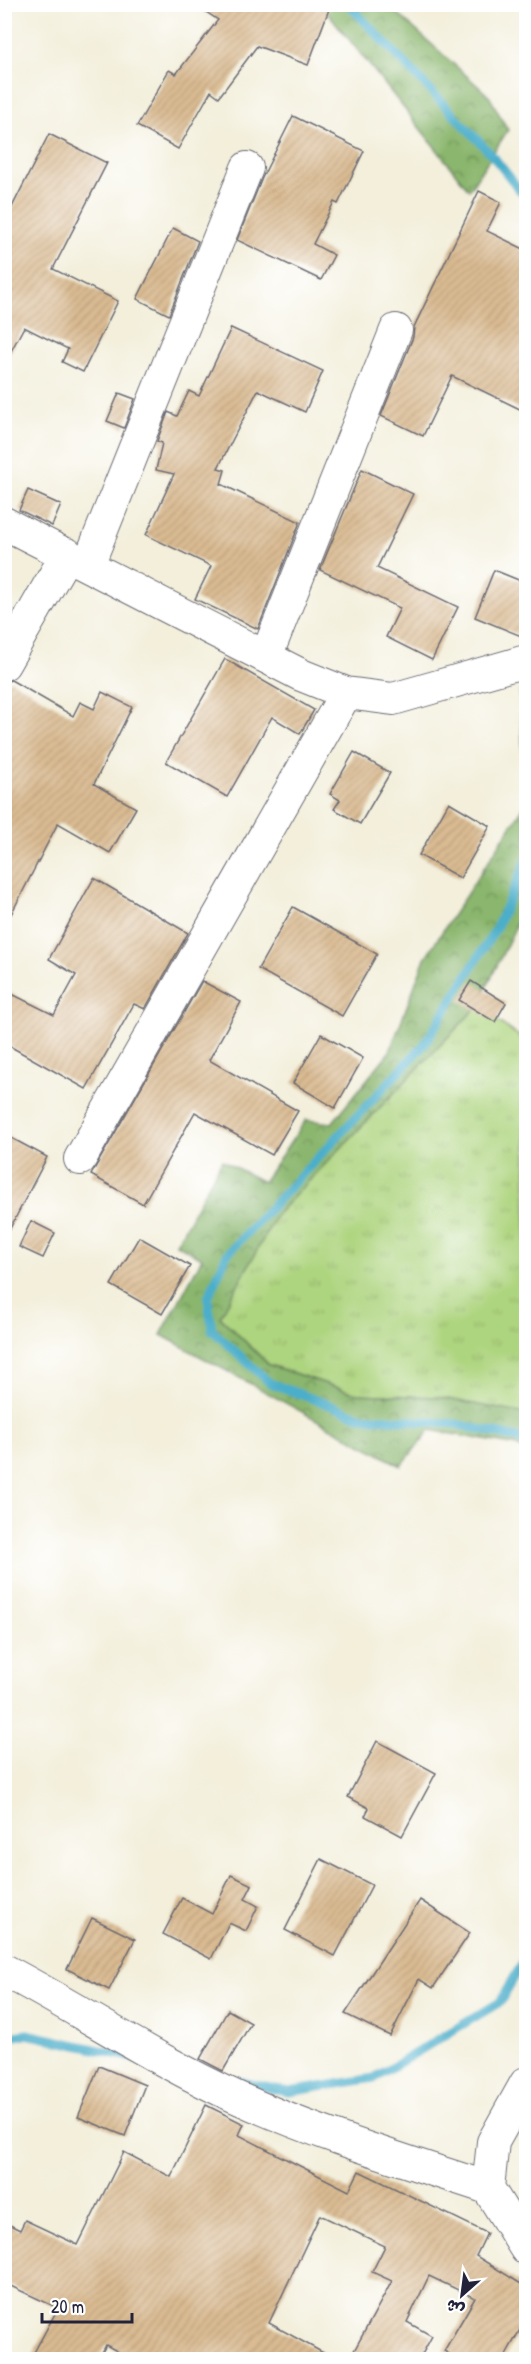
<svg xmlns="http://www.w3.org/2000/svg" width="531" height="2364" font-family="'Patrick Hand','Playpen Sans Arabic',sans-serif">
	<defs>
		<pattern id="grass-tufts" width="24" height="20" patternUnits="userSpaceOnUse" patternTransform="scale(1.5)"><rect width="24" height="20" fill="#add47e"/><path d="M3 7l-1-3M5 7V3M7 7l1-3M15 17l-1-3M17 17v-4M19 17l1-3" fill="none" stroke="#95b66e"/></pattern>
		<pattern id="forest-crowns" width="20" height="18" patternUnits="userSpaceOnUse" patternTransform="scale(1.5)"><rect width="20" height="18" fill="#8ab66d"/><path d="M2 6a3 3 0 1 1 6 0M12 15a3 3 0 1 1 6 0" fill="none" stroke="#70945b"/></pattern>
		<pattern id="building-hatch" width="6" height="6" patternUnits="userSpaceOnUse" patternTransform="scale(1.5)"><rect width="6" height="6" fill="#dabb92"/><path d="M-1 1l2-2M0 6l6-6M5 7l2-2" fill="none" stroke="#bba07f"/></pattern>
	</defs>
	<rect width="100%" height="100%" fill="#fff"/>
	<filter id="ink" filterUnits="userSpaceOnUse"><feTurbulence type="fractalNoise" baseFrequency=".0167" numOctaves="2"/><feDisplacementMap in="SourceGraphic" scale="12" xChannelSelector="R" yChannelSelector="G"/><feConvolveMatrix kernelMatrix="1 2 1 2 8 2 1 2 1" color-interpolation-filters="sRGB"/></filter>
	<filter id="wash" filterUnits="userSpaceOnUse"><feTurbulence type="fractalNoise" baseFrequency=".008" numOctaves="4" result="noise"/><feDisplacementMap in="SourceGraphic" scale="24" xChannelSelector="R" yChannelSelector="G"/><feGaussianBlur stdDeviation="1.35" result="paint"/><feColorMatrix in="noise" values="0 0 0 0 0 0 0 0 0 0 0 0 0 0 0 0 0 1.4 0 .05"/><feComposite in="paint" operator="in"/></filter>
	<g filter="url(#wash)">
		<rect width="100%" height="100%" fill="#f3efdb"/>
		<polygon fill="url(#grass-tufts)" stroke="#687b5c" stroke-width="1.5" points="477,1007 526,1041 526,1414 437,1397 357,1394 269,1365 220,1317 277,1214"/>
		<g fill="url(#forest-crowns)" stroke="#566c54" stroke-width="1.5">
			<polygon points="316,5 388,5 489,96 508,130 469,190 328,13"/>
			<polygon points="526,689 526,905 477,1007 277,1214 220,1317 269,1365 357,1394 437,1397 526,1414 526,1453 517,1446 430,1430 401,1466 161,1335 202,1258 176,1244 222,1160 263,1182 306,1120 332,1123 390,1051 425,958 525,805 520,691"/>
		</g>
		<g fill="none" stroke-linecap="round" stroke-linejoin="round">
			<g stroke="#4baeca" stroke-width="9">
				<polyline points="348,4 492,155 526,198"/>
				<polyline points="526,862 495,930 424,1045 227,1254 208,1298 212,1330 270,1383 362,1417 456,1424 526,1440"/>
				<polyline points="4,2038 27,2034 135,2058"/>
				<polyline points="228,2079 289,2092 374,2078 500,2002 526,1957"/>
			</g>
		</g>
		<g id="blocks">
			<g fill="url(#building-hatch)">
				<polygon points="194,4 331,4 308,65 257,46 219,97 211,91 178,149 137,126 169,70 176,74 218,20"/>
				<polygon points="293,116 364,151 338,204 334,202 313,244 334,255 321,280 237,240 262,178"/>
				<polygon points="49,134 107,163 53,269 118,301 83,372 62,362 68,349 24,327 4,364 4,223"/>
				<polygon points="479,191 501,202 487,231 526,250 526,412 452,376 423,436 381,416 413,337 414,327"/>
				<polygon points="173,228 198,241 169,315 137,299"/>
				<polygon points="231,328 323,371 305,412 258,390 218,468 225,470 221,484 300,522 258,629 195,599 211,566 146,535 174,474 156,470 162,443 157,441 168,412 177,416 189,391 199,396"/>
				<polygon points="119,393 135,399 124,428 107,421"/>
				<polygon points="362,469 413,494 377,568 458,607 432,660 386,637 400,608 320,570"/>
				<polygon points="28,490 61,505 52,526 19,510"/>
				<polygon points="494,570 526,583 526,638 475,617"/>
				<polygon points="225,659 314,710 300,734 272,717 227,797 166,762"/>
				<polygon points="11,680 73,716 80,702 94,709 102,692 132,707 94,784 136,808 110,853 58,823 4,928 4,682"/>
				<polygon points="354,752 390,773 360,824 334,809 340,800 330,794"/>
				<polygon points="449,802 490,826 460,878 419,855"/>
				<polygon points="94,878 188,933 145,1009 134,1004 86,1089 4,1043 4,990 54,1015 76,975 49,959"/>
				<polygon points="293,907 377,954 342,1016 258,969"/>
				<polygon points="202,981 241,1002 209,1060 298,1111 272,1155 195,1112 143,1204 91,1175"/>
				<polygon points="471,981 506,1003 495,1022 459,1000"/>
				<polygon points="321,1034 363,1058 335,1108 293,1083"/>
				<polygon points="4,1134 47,1157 4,1240"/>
				<polygon points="31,1221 55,1233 43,1258 19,1247"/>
				<polygon points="139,1237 190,1266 162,1314 111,1285"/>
				<polygon points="377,1741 436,1773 402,1836 365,1816 369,1808 348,1797"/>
				<polygon points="321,1859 372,1885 335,1956 285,1930"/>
				<polygon points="231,1875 252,1885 245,1899 258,1906 246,1931 229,1923 211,1959 163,1934 182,1898 212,1914"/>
				<polygon points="420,1900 470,1933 433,1988 419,1979 390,2036 345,2014"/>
				<polygon points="92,1918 135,1939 109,1990 67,1969"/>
				<polygon points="228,2010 251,2023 223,2071 200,2059"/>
				<polygon points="99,2066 145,2085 125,2136 78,2117"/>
				<polygon points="206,2105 244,2124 239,2135 349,2191 359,2171 487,2233 476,2256 526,2287 526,2319 503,2360 459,2360 444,2351 475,2298 429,2276 407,2322 432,2336 419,2360 349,2360 392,2281 372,2272 385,2246 320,2215 269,2323 336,2360 133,2360 106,2345 98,2360 30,2360 58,2308 4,2283 4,2222 20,2230 25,2220 78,2245 124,2152 171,2177"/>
			</g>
		</g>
	</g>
	<g filter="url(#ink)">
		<use href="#blocks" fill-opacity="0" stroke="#6b6a73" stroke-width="1.5"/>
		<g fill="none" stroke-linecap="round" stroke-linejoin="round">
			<g stroke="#6b6a73" stroke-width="34">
				<g id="minor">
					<polyline points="4,523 301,675 346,693 393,699 526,661"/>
					<polyline points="88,565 247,168"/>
					<polyline points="266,657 396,330"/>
					<polyline points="4,664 67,554"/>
					<polyline points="80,1159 346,693"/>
					<path d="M4,1970c78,41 151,90 232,127 81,37 167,63 252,91"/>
					<polyline points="526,2083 493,2142 488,2188 526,2249"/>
				</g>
			</g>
			<use href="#minor" stroke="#fff" stroke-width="32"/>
		</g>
	</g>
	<rect width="531" height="2364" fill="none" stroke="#fff" stroke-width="24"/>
	<g transform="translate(462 2295) rotate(208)" stroke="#ffffff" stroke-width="4.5" paint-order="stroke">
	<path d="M0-4.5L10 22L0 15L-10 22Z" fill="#22223b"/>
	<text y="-9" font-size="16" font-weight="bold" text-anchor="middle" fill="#22223b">ش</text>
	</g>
	<path d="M42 2313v9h90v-9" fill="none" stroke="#22223b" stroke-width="3"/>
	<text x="51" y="2313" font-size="18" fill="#22223b" stroke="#ffffff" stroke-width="4.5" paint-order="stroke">20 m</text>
</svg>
